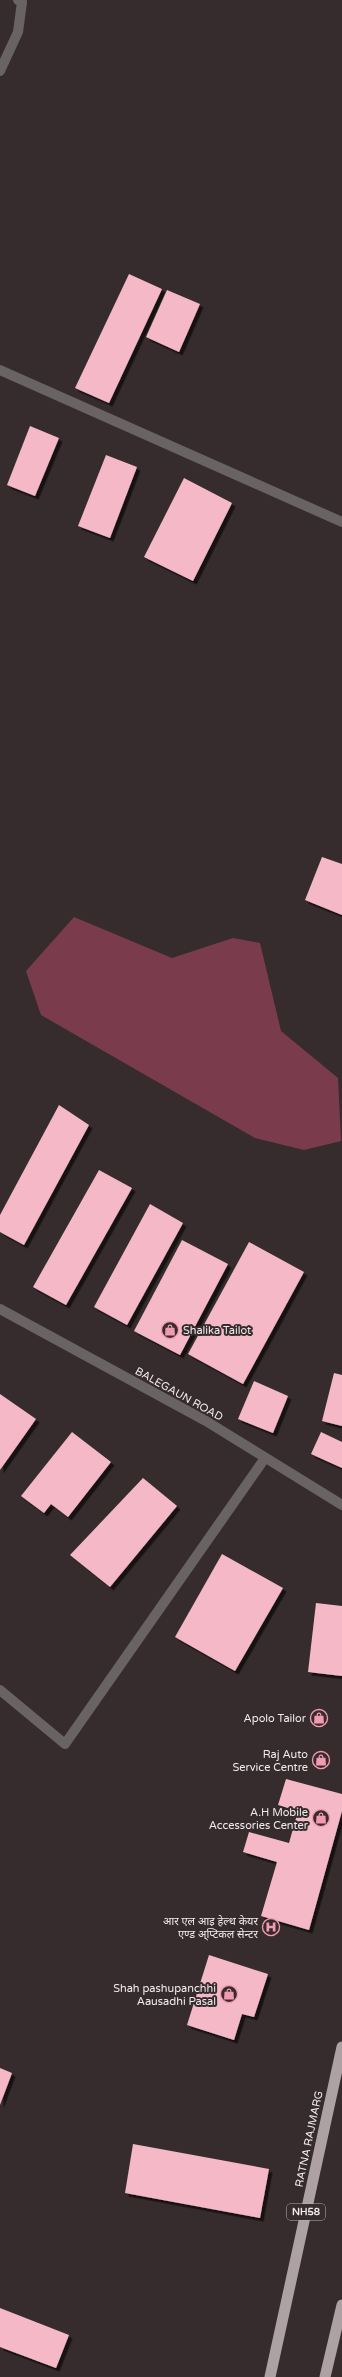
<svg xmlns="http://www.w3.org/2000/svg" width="342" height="2377" font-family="'Varela Round','Noto Sans Devanagari',sans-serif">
	<defs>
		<filter id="shadow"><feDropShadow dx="3.5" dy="3.5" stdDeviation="0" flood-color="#0009"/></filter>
	</defs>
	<rect width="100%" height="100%" fill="#362c2e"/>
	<polygon fill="#7a3c4d" points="74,917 172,958 233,938 260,943 281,1031 338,1078 341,1141 304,1150 255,1138 41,1015 26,971"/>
	<g fill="#f4b8c6" filter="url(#shadow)">
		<polygon points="129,274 162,289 109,403 75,388"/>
		<polygon points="167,290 200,304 179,352 146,337"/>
		<polygon points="30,426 59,438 35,496 7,485"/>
		<polygon points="106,455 137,467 110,538 78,526"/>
		<polygon points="184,478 232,503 193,581 144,557"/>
		<polygon points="322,857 342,864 342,915 305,900"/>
		<polygon points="59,1105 89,1125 24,1245 0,1232 0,1215"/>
		<polygon points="99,1170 132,1188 66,1305 33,1287"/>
		<polygon points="150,1204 183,1223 127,1325 94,1307"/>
		<polygon points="182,1240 228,1264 180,1355 134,1331"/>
		<polygon points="249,1242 304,1272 243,1384 188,1354"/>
		<polygon points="334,1373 342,1375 342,1426 322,1421"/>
		<polygon points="254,1381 288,1396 273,1433 238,1419"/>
		<polygon points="0,1394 36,1419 0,1470"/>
		<polygon points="72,1432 111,1462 68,1517 51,1504 44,1513 21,1496"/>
		<polygon points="321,1432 342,1442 342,1468 311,1454"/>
		<polygon points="143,1478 177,1506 110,1587 70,1555"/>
		<polygon points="222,1554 283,1588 235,1671 175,1637"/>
		<polygon points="316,1603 342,1606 342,1676 308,1672"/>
		<polygon points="286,1779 342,1794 342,1811 309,1930 261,1916 277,1862 243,1852 249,1832 289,1843 298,1811 278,1805"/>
		<polygon points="209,1955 268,1974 254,2017 242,2014 234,2040 187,2025"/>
		<polygon points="0,2068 12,2073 0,2105"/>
		<polygon points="133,2144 269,2169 260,2218 125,2193"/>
		<polygon points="0,2308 69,2335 56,2368 0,2347"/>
	</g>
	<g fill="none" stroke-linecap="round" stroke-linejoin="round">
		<g stroke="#696364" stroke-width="10">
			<polyline points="0,71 18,32 22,2 18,0"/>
			<polyline points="0,370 342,522"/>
			<polyline points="0,1690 65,1744 265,1458"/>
		</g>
		<polyline stroke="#696364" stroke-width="10" points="0,1309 206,1421 342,1505"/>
		<g stroke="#ada1a4" stroke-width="11">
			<polyline points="270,2377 342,2047"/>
			<polyline points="325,2377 342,2305"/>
		</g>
	</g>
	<defs>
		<g id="shop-ring" transform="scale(0.9)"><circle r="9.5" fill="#362c2e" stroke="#f29ab0" stroke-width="1.5"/><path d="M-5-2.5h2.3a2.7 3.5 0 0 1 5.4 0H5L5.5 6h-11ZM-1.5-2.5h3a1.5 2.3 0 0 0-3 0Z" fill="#f29ab0"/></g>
		<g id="hospital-ring" transform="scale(0.9)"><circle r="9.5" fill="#362c2e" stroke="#f29ab0" stroke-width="1.5"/><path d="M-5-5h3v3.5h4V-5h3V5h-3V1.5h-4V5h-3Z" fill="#f29ab0"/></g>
	</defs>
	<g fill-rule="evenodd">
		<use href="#shop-ring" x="170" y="1330"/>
		<use href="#shop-ring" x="319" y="1718"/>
		<use href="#shop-ring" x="321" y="1760"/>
		<use href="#shop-ring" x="321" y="1818"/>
		<use href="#hospital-ring" x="271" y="1927"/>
		<use href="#shop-ring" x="229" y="1994"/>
	</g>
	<g text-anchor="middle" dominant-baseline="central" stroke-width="4" stroke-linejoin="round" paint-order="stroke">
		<rect fill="#362c2e" stroke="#bab1b3" stroke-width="1" x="287" y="2204" width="38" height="16" rx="3"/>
		<g font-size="10" font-weight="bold" fill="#f2eaec">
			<text x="306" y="2212">NH58</text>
		</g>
		<g font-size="11" fill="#f2eaec" stroke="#362c2e" text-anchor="end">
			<text x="183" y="1330" text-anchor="start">Shalika Tailot</text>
			<text x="306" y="1718">Apolo Tailor</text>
			<text x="308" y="1754">Raj Auto<tspan x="308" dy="13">Service Centre</tspan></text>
			<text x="308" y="1812">A.H Mobile<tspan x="308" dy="13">Accessories Center</tspan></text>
			<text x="258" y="1921">आर एल आइ हेल्थ केयर<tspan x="258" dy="13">एण्ड अ्प्टिकल सेन्टर</tspan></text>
			<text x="216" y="1988">Shah pashupanchhi<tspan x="216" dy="13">Aausadhi Pasal</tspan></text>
		</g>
		<g font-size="11" fill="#f2eaec" stroke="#362c2e">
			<text transform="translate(179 1394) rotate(29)">BALEGAUN ROAD</text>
			<text transform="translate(309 2139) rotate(-78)">RATNA RAJMARG</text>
		</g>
	</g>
</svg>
